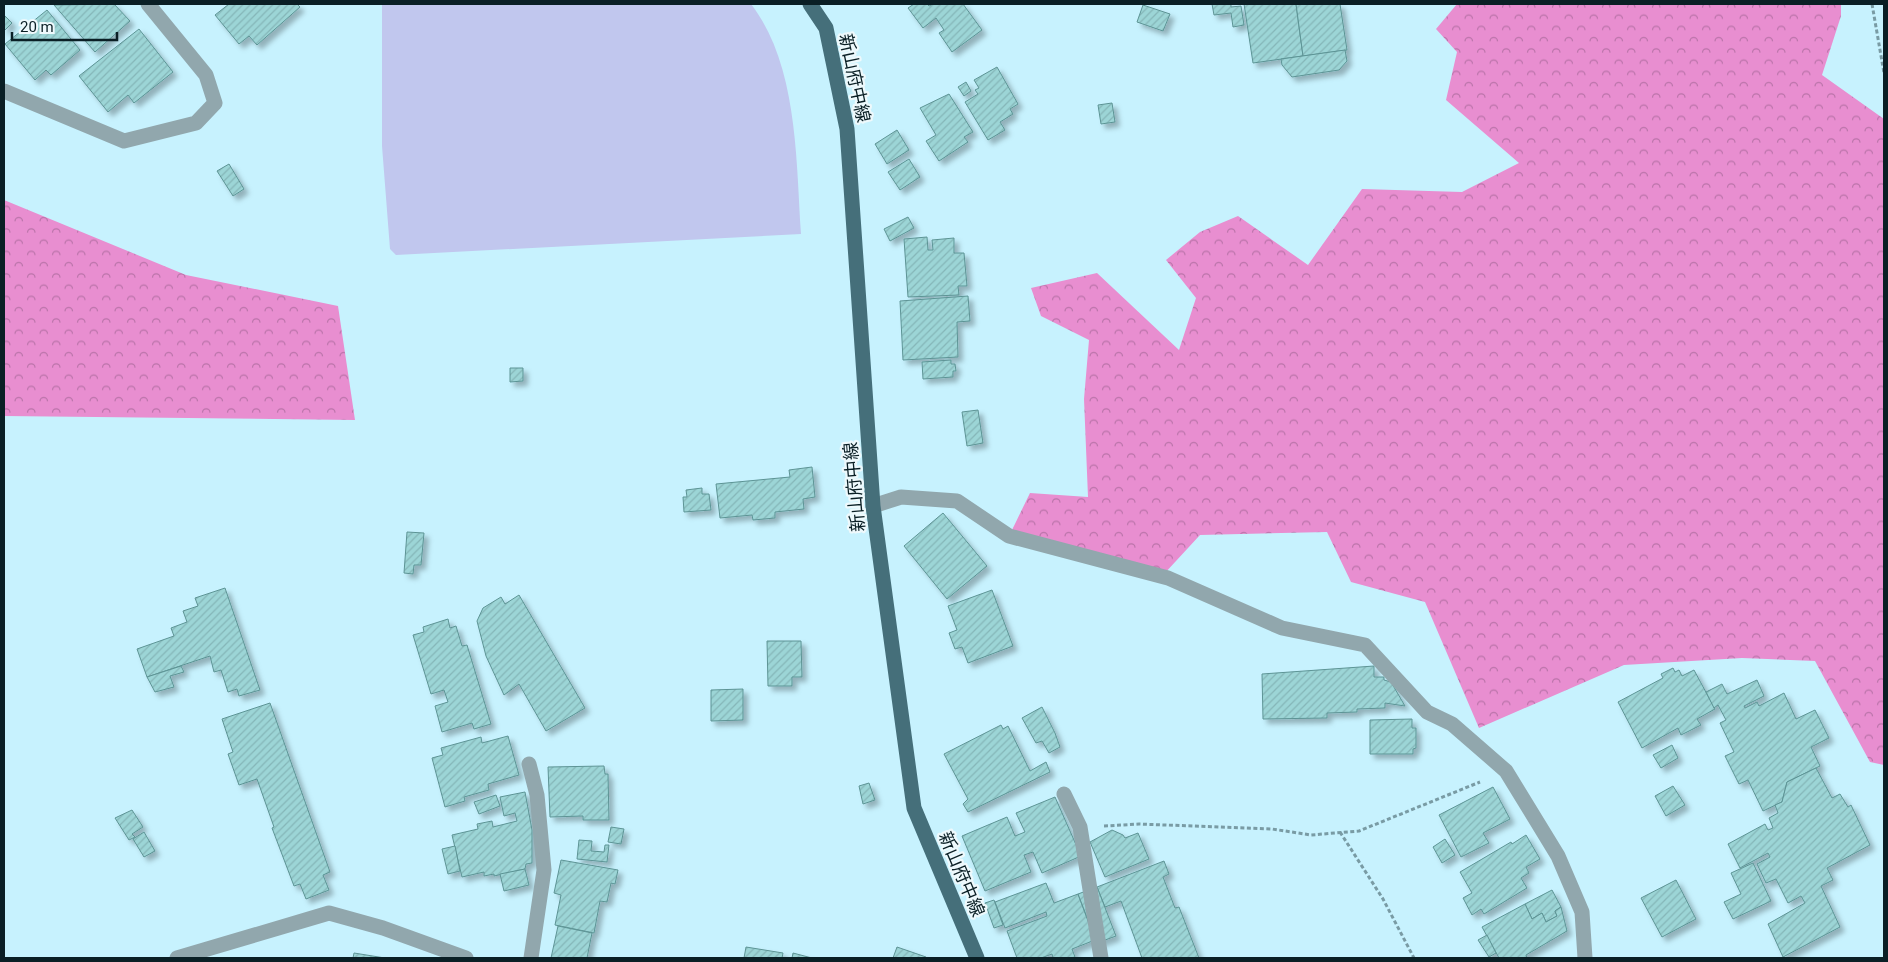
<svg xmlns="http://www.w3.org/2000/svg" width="1888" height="962" font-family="Roboto,'Noto Sans JP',sans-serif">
	<defs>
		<pattern id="forest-crowns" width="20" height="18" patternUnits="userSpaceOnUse" patternTransform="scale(1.25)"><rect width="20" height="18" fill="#e88ed0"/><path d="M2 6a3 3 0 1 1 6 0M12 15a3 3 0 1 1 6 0" fill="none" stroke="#ba73a9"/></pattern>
		<pattern id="building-hatch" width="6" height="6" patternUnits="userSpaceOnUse" patternTransform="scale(1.25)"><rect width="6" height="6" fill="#9cd5d6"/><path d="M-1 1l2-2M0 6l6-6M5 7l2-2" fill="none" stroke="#85b6b8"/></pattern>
		<filter id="shadow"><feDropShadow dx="4.5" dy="4.5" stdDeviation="2.5" flood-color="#0004"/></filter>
	</defs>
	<rect width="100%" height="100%" fill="#c7f2fe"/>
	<g fill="url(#forest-crowns)">
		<polygon points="1457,4 1841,4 1841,16 1822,75 1884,119 1884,765 1870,762 1815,661 1742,658 1624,665 1479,728 1425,602 1351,582 1327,532 1200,535 1164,574 1011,532 1030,493 1088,497 1084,399 1089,340 1041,316 1031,288 1097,273 1179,350 1196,298 1166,260 1200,232 1238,216 1308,265 1362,189 1462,192 1519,163 1446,100 1457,52 1436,29"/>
		<polygon points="4,200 186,275 338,306 355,420 4,416"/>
	</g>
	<path fill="#c1c7ee" d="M382,4h369c47,61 45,156 50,230l-405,21 -6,-6 -8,-103z"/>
	<g fill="url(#building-hatch)" stroke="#5d9495" filter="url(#shadow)">
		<polygon points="114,4 130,21 95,52 54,5"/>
		<polygon points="229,4 297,4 300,7 257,45 249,36 239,44 215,15"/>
		<polygon points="914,4 927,4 929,6 933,4 963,4 982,30 952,52 939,33 944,30 936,18 923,28 908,8"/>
		<polygon points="1212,4 1231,4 1231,7 1241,6 1244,25 1233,27 1231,13 1214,15"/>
		<polygon points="1244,4 1296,4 1303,56 1253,63"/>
		<polygon points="1296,4 1340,4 1347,50 1303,56"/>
		<polygon points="1143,5 1170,14 1163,31 1137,22"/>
		<polygon points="47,10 80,50 51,75 46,70 35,80 5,44"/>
		<polygon points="4,15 12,23 4,31"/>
		<polygon points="139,29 173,72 134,103 128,95 108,112 79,76"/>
		<polygon points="1345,50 1347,61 1339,70 1292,77 1282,65 1281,59"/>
		<polygon points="997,67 1018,104 1010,109 1013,114 1000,122 1005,130 988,140 965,102 978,94 975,90 979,88 974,80"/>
		<polygon points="966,82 971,91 964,96 958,87"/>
		<polygon points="949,94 973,132 964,137 968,142 939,161 926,141 936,135 920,108"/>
		<polygon points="1112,103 1115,122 1101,124 1098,105"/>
		<polygon points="897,130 909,150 887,164 875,144"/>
		<polygon points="909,159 920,177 900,190 888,172"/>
		<polygon points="229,164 244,189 233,196 217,171"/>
		<polygon points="908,217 914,228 890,241 884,229"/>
		<polygon points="927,237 928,250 933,250 932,240 954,238 954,253 964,253 967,286 958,286 959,295 908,297 904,239"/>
		<polygon points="968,296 970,321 957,322 958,357 903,360 900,301"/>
		<polygon points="951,360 951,364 955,364 956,371 953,371 953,377 923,379 922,362"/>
		<polygon points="510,368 523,368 523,381 510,382"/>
		<polygon points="978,410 983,443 967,446 962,412"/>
		<polygon points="812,467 815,497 803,499 804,509 775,512 775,518 753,520 752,515 720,518 716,484 790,477 789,470"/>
		<polygon points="702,488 702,494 709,494 711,510 684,512 683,497 687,497 686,490"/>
		<polygon points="943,513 987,566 947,599 904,546"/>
		<polygon points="407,532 424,533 421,565 414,565 413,574 404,573"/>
		<polygon points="225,588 260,690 239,696 237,689 228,692 221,670 214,672 210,656 147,677 137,649 174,636 171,628 187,622 183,611 198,606 195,598"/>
		<polygon points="992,590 1013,646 968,663 962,647 955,649 949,633 957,630 948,606"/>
		<polygon points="519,595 585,708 546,731 519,684 504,695 486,656 477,621 483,608 501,597 505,604"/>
		<polygon points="448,619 450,628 456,626 462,646 467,645 491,724 474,729 472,723 442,732 435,706 448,702 444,690 431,694 413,635 424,632 423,627"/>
		<polygon points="767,641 801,641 802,677 792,677 792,686 768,686"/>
		<polygon points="181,666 184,672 170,676 174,687 155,692 147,677"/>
		<polygon points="1374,666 1374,677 1384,677 1384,680 1391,682 1405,706 1385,703 1385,708 1357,709 1357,712 1327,713 1327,718 1263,719 1262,674"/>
		<polygon points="1673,668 1675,672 1679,670 1682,676 1694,670 1715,709 1697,719 1701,725 1681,735 1678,728 1642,748 1618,702 1663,678 1661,674"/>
		<polygon points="1757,680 1764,696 1744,706 1745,708 1757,702 1759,706 1784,693 1796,719 1815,710 1829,738 1811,747 1820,766 1787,782 1782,802 1763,811 1748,780 1739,784 1725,756 1734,752 1720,723 1726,720 1718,705 1714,708 1706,692 1722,684 1727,694"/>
		<polygon points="743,689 743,720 711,721 711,690"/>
		<polygon points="270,703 330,872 323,875 329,890 306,899 300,884 294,886 272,828 274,827 257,779 239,785 228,754 233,752 222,719"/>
		<polygon points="1042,707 1055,733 1060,747 1049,753 1042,741 1036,743 1022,718"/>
		<polygon points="1412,719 1412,728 1416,728 1416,748 1413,749 1413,754 1370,754 1370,720"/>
		<polygon points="1001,725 1003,729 1008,726 1030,771 1046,762 1050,772 968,812 963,804 968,799 944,754"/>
		<polygon points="508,736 519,775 488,784 489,790 464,797 465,801 445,807 432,758 443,755 441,748 481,737 482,743"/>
		<polygon points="1672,745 1678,758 1661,768 1653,755"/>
		<polygon points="604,766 605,774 608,774 609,820 583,820 583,816 550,817 548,767"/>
		<polygon points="1816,768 1832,798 1840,794 1848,807 1851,805 1870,845 1827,868 1833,880 1821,886 1840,927 1783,957 1768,924 1805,903 1801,896 1788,903 1776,879 1766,883 1757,864 1770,857 1768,853 1740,868 1728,844 1765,824 1768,830 1773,828 1769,818 1778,813 1775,805 1782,802 1787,782"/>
		<polygon points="869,783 875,800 863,804 859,786"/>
		<polygon points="1673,786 1685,805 1666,816 1655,796"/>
		<polygon points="1493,787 1510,819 1483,833 1489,843 1461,857 1439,815"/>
		<polygon points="525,792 532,830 532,863 526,864 525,869 494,876 494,874 484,876 484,872 462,877 452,835 478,829 477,824 492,821 493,827 517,821 515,813 504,816 500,797"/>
		<polygon points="496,795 500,806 479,814 474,802"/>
		<polygon points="1055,797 1081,856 1042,873 1033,852 1024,855 1031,872 985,891 962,836 1007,817 1015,836 1025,832 1016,813"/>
		<polygon points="132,810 143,827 132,834 135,837 129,840 115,818"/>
		<polygon points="611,827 624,829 621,844 608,842"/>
		<polygon points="1112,830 1123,835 1125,838 1138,833 1149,859 1105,877 1090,842"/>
		<polygon points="144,832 155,851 144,857 133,839"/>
		<polygon points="1526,835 1540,859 1526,867 1529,873 1521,878 1527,888 1484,914 1481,909 1472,915 1463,898 1472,893 1460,872 1511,842 1512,844"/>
		<polygon points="1445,839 1455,855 1442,863 1433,847"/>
		<polygon points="579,840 592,841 591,851 604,852 605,845 609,845 607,862 577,859"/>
		<polygon points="455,846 460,871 448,874 442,849"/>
		<polygon points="561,860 618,870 615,884 611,883 607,902 600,901 594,933 555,925 561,895 554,893"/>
		<polygon points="1164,861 1169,874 1163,877 1175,908 1179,907 1199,958 1142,958 1121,901 1105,907 1097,887"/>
		<polygon points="1753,863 1771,901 1733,919 1724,902 1741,894 1731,873"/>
		<polygon points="525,869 529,885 504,891 500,874"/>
		<polygon points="1676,880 1696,919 1662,937 1641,898"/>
		<polygon points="1046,883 1054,903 1078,894 1095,940 1072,949 1075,957 1071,958 1053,958 1052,954 1041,958 1017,958 1007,931 1047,916 1046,912 1005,928 995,902"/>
		<polygon points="1097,887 1116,936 1097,943 1078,894"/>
		<polygon points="1552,890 1561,907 1555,911 1557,916 1546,922 1542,913 1532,919 1525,904"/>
		<polygon points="994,900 1003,925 994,928 985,903"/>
		<polygon points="1525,904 1532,919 1542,913 1546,922 1557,916 1555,911 1561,907 1567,931 1526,955 1527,958 1499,958 1482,927"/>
		<polygon points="558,926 592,933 587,958 551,958"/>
		<polygon points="1487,935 1496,953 1489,957 1478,940"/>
		<polygon points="746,947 783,953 782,958 744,958"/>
		<polygon points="897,947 926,957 926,958 893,958"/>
		<polygon points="354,953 385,958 353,958"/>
		<polygon points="793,953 812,958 792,958"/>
	</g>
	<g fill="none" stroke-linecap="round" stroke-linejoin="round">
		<g stroke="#799ba4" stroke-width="3" stroke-dasharray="4 2.5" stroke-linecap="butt">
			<polyline points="1872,4 1884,73"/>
			<polyline points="1104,826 1139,824 1272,829 1311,835 1359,831 1480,782"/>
			<polyline points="1340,832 1383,899 1414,958"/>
		</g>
		<g stroke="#91a7ad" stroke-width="15">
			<polyline points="4,91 124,141 196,123 215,103 206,75 148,4"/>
			<polyline points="873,506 901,497 957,501 1009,536 1168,578 1282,628 1365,645 1427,712 1452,724 1506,771 1558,856 1582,912 1585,958"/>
			<polyline points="529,764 537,795 544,870 531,958"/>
			<polyline points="1064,794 1080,827 1101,958"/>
			<polyline points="177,958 329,913 383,928 466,958"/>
		</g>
		<polyline stroke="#456f7a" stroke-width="15" points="810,4 826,28 847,129 873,506 914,808 977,958"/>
	</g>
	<g text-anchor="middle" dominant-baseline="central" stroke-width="4.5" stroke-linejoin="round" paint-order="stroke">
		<g font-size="18" fill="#0a1f25" stroke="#eef9fc">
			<text transform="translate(855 78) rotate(78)">新山府中線</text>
			<text transform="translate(854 487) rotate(-95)">新山府中線</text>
			<text transform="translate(962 874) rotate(67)">新山府中線</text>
		</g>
	</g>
	<rect width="1888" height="962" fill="none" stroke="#0a1f25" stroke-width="10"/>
	<path d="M12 32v8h105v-8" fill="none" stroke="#0a1f25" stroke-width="2.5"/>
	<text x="20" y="32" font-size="15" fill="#0a1f25" stroke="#eef9fc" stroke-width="4" paint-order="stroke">20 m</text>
</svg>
